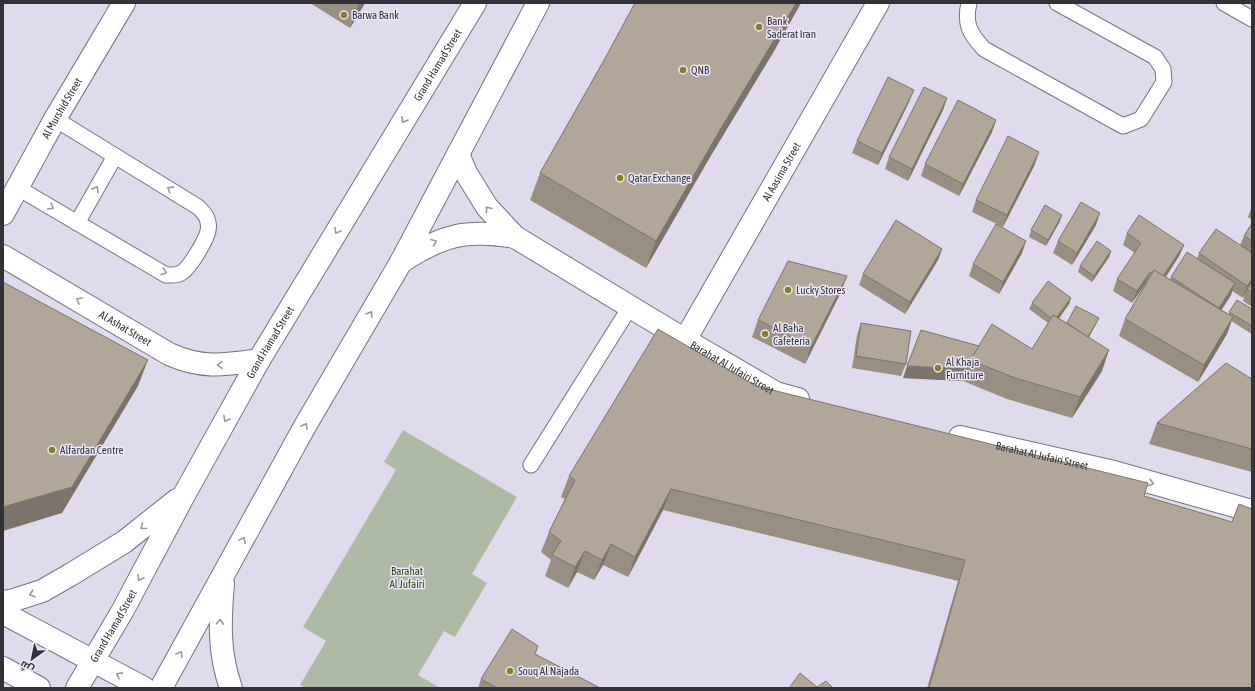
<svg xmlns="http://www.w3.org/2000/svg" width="1255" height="691" font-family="'Asap Condensed',Cairo,sans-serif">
	<rect width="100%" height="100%" fill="#dfdbed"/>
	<polygon fill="#afbaa5" points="403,430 517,497 472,574 487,583 455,637 444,631 418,675 440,688 306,688 300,685 326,641 303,627 396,470 384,462"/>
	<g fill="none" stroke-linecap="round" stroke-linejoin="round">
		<g stroke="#757181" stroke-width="17">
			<g id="service">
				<path d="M969,3c-5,21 1,31 15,46l139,77 18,-7 23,-37 -1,-13 -8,-12 -98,-54"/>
				<polyline points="1224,3 1252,19"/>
				<path d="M18,188l148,87c5,0 10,1 15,-2 8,-4 21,-27 25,-36 2,-4 3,-10 2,-15 -1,-7 -6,-11 -10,-15l-143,-88"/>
				<polyline points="77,223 115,156"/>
				<polyline points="531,465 630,307"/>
			</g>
		</g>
		<g stroke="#757181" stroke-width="24">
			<g id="minor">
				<path id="s1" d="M458,154l8,19 21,34 28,30 170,103 91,53 22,6"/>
				<path id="s2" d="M3,214l52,-95 69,-116"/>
				<path id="s3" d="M3,256l166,98c33,15 55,11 90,6"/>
				<path d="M401,262c41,-27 65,-33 114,-25"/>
				<path id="s4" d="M685,340l193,-337"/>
				<path id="s5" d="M960,437l154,35 138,39"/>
			</g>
		</g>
		<g stroke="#757181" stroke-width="24">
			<g id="tertiary">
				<polyline points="3,613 144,688"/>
				<polyline points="3,668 39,688"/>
			</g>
		</g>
		<g stroke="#757181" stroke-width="24">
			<g id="primary">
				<path d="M223,583c-3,37 -5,69 8,105"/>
				<polyline points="3,602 14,600 42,591 70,575 124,542 177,500"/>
				<path id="s6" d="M77,688l46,-78 61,-115 75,-135 216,-357"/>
				<polyline points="161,688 305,426 401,262 538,3"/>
			</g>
		</g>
		<use href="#service" stroke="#fff" stroke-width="15"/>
		<use href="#minor" stroke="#fff" stroke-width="22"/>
		<use href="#tertiary" stroke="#fff" stroke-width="22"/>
		<use href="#primary" stroke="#fff" stroke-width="22"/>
	</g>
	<g fill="#988f82">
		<polygon points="310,3 365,3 350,28"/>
		<polygon points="635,3 801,3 774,51 710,157 646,268 530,200 540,173 603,62"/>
		<polygon points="947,98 943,110 908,181 885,169 889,157"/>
		<polygon points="909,102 878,165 852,153 857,141"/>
		<polygon points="996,120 992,132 959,196 921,176 925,164"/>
		<polygon points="1035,164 1003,227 972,212 976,200"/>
		<polygon points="1252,206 1252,220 1248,217"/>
		<polygon points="1060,221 1046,246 1029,237 1031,230"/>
		<polygon points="1252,223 1252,307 1243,301 1245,294 1243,298 1232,291 1231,295 1221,310 1229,314 1229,312 1252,309 1252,334 1231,321 1227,334 1198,382 1119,336 1125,319 1145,284 1132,303 1113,291 1117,279 1135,253 1123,245 1127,233 1184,245 1179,256 1166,277 1170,280 1171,277 1197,259 1199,253 1240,245 1244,236"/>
		<polygon points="1096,225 1072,265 1053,253 1058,241"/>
		<polygon points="942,249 938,260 905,314 859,285 863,274"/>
		<polygon points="1111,251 1109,257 1092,282 1078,272 1080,266"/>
		<polygon points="1022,253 999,294 969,276 973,264"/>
		<polygon points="841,292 805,364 752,337 758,320"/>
		<polygon points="1071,298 1069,304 1059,318 1067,323 1099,318 1096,324 1089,337 1102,371 1072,418 1007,399 963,381 903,378 979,346 1032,349 1048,323 1029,309 1032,303"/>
		<polygon points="861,323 906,364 901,376 852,368 857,335"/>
		<polygon points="1252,379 1252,472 1149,444 1157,423"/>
		<polygon points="756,386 1144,496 1252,688 927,688 958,581 663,510 628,577 603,565 594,580 577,572 568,588 545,576 551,560 541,552 549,532 565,499 561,497 569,476"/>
		<polygon points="535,654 600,688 478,688 481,679"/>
	</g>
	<g fill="#7c746a">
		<polygon points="359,3 365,3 350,28"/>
		<polygon points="796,3 801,3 774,51 710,157 646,268 656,241 720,130"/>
		<polygon points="914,90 909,102 878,165 882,153"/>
		<polygon points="947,98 943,110 908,181 912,169"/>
		<polygon points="996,120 992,132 959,196 963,184"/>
		<polygon points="1039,152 1035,164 1003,227 1007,215"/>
		<polygon points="1100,213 1096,225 1072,265 1077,253"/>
		<polygon points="1062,215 1060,221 1046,246 1048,240"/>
		<polygon points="1026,241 1022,253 999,294 1003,282"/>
		<polygon points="1184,245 1179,256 1156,291 1161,279"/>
		<polygon points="942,249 938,260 905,314 910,302"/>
		<polygon points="1111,251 1109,257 1092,282 1094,276"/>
		<polygon points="1150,272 1145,284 1132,303 1137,291"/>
		<polygon points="847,276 841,292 805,364 811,347"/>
		<polygon points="1252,279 1252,284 1247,289 1245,294 1243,298 1247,286"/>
		<polygon points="1235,283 1231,295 1215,320 1219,308"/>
		<polygon points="1071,298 1069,304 1053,327 1055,320"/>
		<polygon points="1233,317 1227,334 1198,382 1204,365"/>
		<polygon points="1099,318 1096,324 1082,350 1084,344"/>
		<polygon points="1109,350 1102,371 1072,418 1080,397"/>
		<polygon points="148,360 138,386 62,513 3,531 3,507"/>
		<polygon points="907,366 967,369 963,381 903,378"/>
		<polygon points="671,489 663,510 628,577 635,557"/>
		<polygon points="611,544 603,565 594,580 602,560"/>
		<polygon points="585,551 577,572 568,588 575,567"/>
	</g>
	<g fill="#b1a697" stroke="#7c746a">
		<polygon points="635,3 796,3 783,25 720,130 656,241 540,173 603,62"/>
		<polygon points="888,77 914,90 882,153 857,141"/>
		<polygon points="924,87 947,98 912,169 889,157"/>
		<polygon points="958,100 996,120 963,184 925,164"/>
		<polygon points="1008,136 1039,152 1007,215 976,200"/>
		<polygon points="1081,202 1100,213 1077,253 1058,241"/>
		<polygon points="1045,205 1062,215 1048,240 1031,230"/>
		<polygon points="1139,215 1184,245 1163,276 1154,270 1152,273 1150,272 1137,291 1117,279 1141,243 1127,233"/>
		<polygon points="896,220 942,249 910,302 863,274"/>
		<polygon points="1252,223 1252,241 1244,236"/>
		<polygon points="996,224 1026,241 1003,282 973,264"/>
		<polygon points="1216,229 1252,253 1252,279 1247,286 1199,253"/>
		<polygon points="1097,241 1111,251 1094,276 1080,266"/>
		<polygon points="1187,252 1235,283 1219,308 1171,277"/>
		<polygon points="788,261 847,276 811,347 758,320"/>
		<polygon points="1154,270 1233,317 1204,365 1125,319"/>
		<polygon points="1048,281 1071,298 1057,317 1053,315 1051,318 1032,303"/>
		<polygon points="3,282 148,360 72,487 3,507"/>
		<polygon points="1252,282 1252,292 1247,289"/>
		<polygon points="1237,300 1252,309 1252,326 1229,312"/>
		<polygon points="1076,306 1099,318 1088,337 1067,323"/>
		<polygon points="1053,315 1109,350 1080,397 1015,378 970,360 992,324 1032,349"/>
		<polygon points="861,323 911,331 906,364 856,356"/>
		<polygon points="658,329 756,386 1148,483 1144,496 1232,522 1239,504 1252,509 1252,688 929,688 965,560 671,489 635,557 611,544 602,560 585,551 575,567 552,555 561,541 549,532 575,480 569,476"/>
		<polygon points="921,330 979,346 970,360 967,369 907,366"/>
		<polygon points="1226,363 1252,379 1252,449 1157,423"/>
		<polygon points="512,629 538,646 535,654 600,688 497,688 481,679"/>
		<polygon points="800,673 817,687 826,681 833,688 789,688"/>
	</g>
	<defs><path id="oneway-chevron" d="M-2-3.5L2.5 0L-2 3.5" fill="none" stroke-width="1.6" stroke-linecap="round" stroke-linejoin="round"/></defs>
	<g stroke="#99989c">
		<use href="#oneway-chevron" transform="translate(404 120) rotate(121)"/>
		<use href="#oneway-chevron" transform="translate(96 189) rotate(-60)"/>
		<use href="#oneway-chevron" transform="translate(170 189) rotate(-148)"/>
		<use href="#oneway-chevron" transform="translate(51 207) rotate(30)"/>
		<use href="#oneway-chevron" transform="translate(488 209) rotate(-128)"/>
		<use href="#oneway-chevron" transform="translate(337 231) rotate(121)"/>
		<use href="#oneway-chevron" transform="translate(434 242) rotate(-23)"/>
		<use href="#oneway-chevron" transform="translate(164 272) rotate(22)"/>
		<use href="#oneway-chevron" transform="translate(79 300) rotate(-150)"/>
		<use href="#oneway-chevron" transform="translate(370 314) rotate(-60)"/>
		<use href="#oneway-chevron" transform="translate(220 365) rotate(179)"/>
		<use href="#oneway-chevron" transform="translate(226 419) rotate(119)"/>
		<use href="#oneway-chevron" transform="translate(305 426) rotate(-61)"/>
		<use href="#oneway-chevron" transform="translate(1151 483) rotate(16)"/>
		<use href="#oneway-chevron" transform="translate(143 527) rotate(142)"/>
		<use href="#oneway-chevron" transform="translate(243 540) rotate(-61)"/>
		<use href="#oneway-chevron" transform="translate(140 578) rotate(118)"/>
		<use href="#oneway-chevron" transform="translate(32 594) rotate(162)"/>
		<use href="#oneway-chevron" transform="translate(220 622) rotate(-87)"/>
		<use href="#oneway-chevron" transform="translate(180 654) rotate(-61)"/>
		<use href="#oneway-chevron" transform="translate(119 675) rotate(-152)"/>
	</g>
	<g fill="#8a7c22" stroke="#ece9fb" stroke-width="1.5">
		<circle cx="344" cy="15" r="4"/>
		<circle cx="759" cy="27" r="4"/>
		<circle cx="683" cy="70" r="4"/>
		<circle cx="620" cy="178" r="4"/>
		<circle cx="788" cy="290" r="4"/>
		<circle cx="765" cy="334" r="4"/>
		<circle cx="938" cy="368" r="4"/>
		<circle cx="52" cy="450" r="4"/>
		<circle cx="510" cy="671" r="4"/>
	</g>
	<g text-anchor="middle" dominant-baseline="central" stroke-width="3" stroke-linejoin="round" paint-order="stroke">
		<g font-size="11" fill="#333239" stroke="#ece9fb" text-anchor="start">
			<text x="352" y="15">Barwa Bank</text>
			<text x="767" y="21">Bank<tspan x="767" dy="13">Saderat Iran</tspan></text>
			<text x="691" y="70">QNB</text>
			<text x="628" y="178">Qatar Exchange</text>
			<text x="796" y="290">Lucky Stores</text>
			<text x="773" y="328">Al Baha<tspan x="773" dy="13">Cafeteria</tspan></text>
			<text x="946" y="362">Al Khaja<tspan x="946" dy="13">Furniture</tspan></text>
			<text x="60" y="450">Alfardan Centre</text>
			<text x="518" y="671">Souq Al Najada</text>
		</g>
		<g font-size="11" fill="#333239" stroke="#ece9fb">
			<text stroke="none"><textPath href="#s6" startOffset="720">Grand Hamad Street</textPath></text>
			<text stroke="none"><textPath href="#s2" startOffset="121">Al Murshid Street</textPath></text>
			<text stroke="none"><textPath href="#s4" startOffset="194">Al Aasima Street</textPath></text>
			<text stroke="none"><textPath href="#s3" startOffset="142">Al Ashat Street</textPath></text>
			<text stroke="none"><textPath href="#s6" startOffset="396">Grand Hamad Street</textPath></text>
			<text stroke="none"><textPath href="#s1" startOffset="355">Barahat Al Jufairi Street</textPath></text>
			<text stroke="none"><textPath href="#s5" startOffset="84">Barahat Al Jufairi Street</textPath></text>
			<text stroke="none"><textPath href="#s6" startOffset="72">Grand Hamad Street</textPath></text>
		</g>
		<g font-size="11" fill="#2f4413" stroke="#ece9fb">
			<text x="407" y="571">Barahat<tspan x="407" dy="13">Al Jufairi</tspan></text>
		</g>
	</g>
	<rect width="1255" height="691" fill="none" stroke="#333239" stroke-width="8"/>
	<g transform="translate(32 659) rotate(213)" stroke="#ece9fb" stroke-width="3" paint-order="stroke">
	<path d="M0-3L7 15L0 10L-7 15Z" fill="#333239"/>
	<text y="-6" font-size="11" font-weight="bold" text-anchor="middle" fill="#333239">ش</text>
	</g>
</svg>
